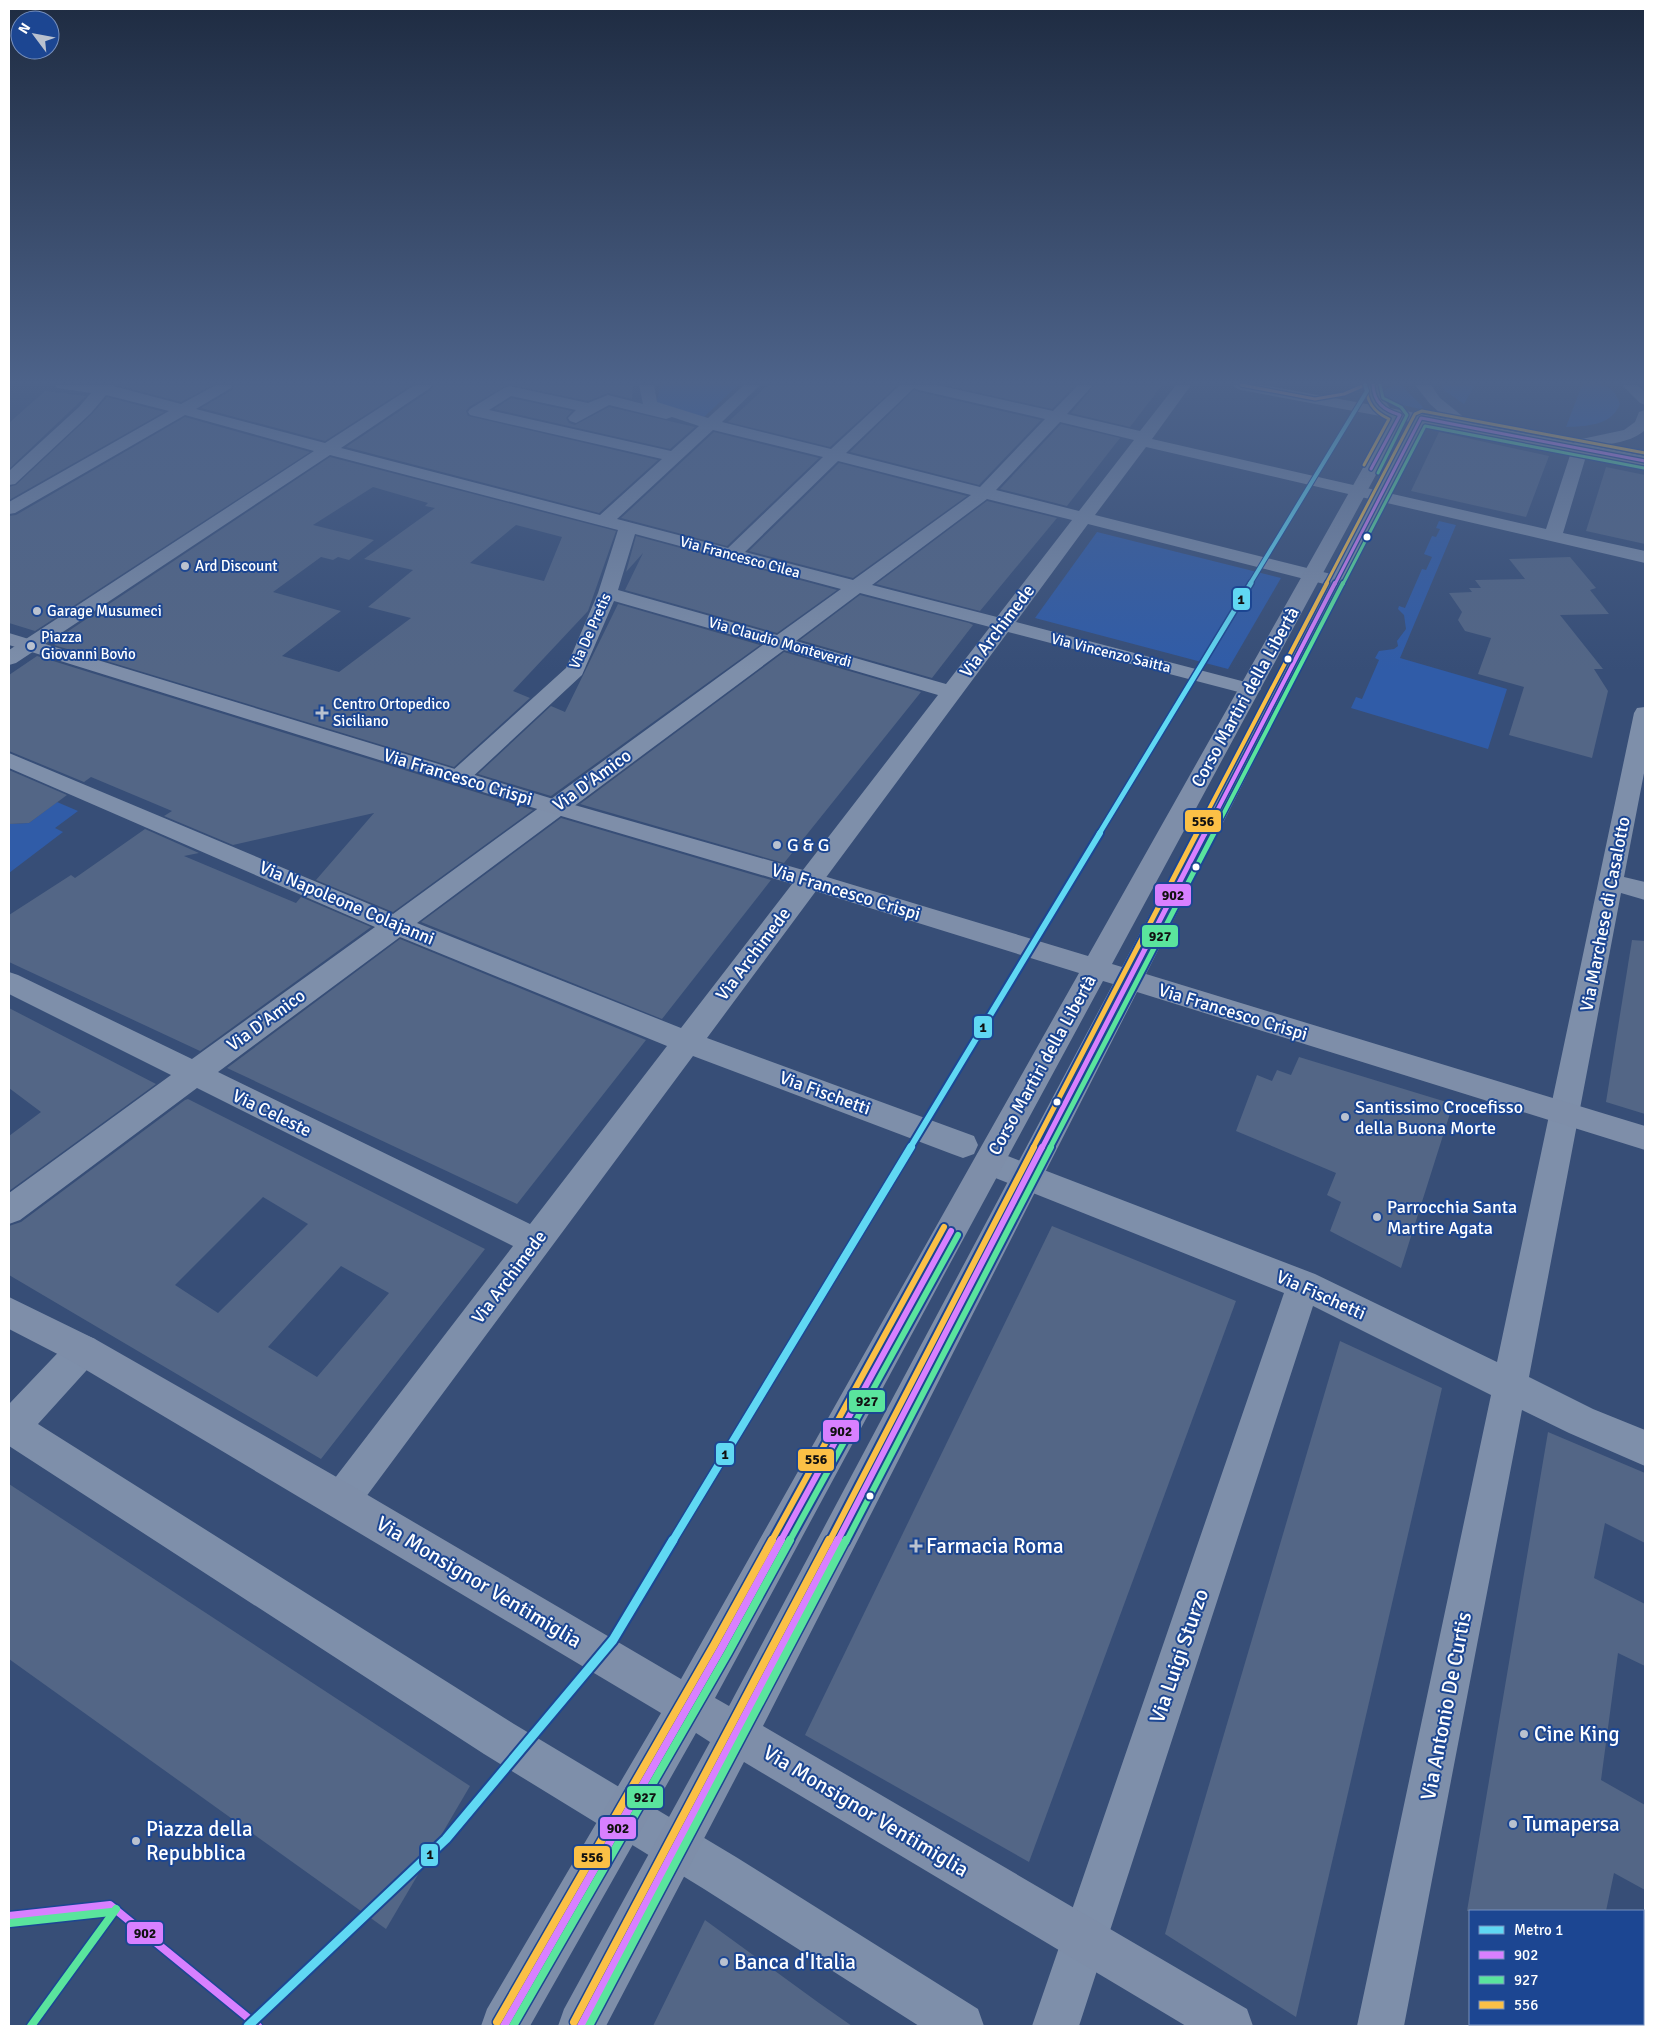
<svg xmlns="http://www.w3.org/2000/svg" width="1654" height="2035" font-family="Signika,sans-serif">
	<rect width="100%" height="100%" fill="#374e77"/>
	<g fill="#305ca8">
		<polygon points="661,385 738,385 704,417 656,403"/>
		<polygon points="1394,385 1401,385 1423,407 1421,409 1387,402 1381,392"/>
		<polygon points="1441,385 1475,385 1464,404 1445,391"/>
		<path d="M1582,385c20,0 30,-3 38,19 -9,22 -33,22 -54,23z"/>
		<polygon points="1439,521 1456,525 1400,658 1507,689 1488,749 1351,708 1356,697 1362,699 1379,660 1375,658 1379,651 1394,649 1398,646 1397,641 1406,629 1404,615 1398,609 1399,606 1405,608 1422,569 1426,570 1432,557 1424,554 1432,536 1436,537 1440,529 1436,528"/>
		<polygon points="1097,532 1281,578 1228,669 1035,618"/>
		<polygon points="57,802 78,811 55,828 63,832 9,873 9,824 29,823"/>
	</g>
	<g fill="#536686" fill-rule="evenodd">
		<polygon points="117,385 213,385 181,402"/>
		<polygon points="235,385 412,385 325,441 201,408 232,390"/>
		<polygon points="434,385 507,385 469,407 466,411 468,416 658,460 599,513 346,447 431,390"/>
		<polygon points="511,385 633,385 632,399 608,393 588,401"/>
		<polygon points="768,385 898,385 830,447 728,422"/>
		<polygon points="944,385 1076,385 1052,409"/>
		<polygon points="1095,385 1162,385 1130,427 1071,413"/>
		<polygon points="914,390 919,392 1041,420 979,485 850,452"/>
		<polygon points="45,391 86,396 9,469 9,423"/>
		<polygon points="107,397 164,412 9,500 9,487 16,485 92,414"/>
		<polygon points="511,398 572,411 566,418 569,423 575,425 609,407 695,427 670,449 494,409"/>
		<polygon points="185,417 310,452 35,631 9,623 9,516 16,515"/>
		<polygon points="1061,424 1120,438 1067,506 1000,489"/>
		<polygon points="714,432 819,458 727,546 621,518"/>
		<polygon points="1439,432 1549,456 1526,517 1411,491"/>
		<path d="M330,457l286,74 -28,80 -75,80 17,7 -76,69 -400,-122 8,-6 -4,-1zM373,487l55,16 -3,3 10,2 -71,51 49,11 -45,37 43,11 -72,54 -57,-16 59,-45 -68,-19 48,-35 12,3 5,-3 11,3 25,-20 -61,-15zM516,525l46,12 -18,44 -74,-18z"/>
		<polygon points="839,463 967,496 853,578 749,551"/>
		<polygon points="1606,467 1645,475 1645,544 1586,531"/>
		<polygon points="987,501 1057,518 980,611 876,584"/>
		<polygon points="636,536 837,590 777,633 625,590 643,553 626,572"/>
		<polygon points="1570,557 1596,588 1590,590 1609,614 1560,615 1603,669 1594,669 1608,691 1592,758 1509,735 1524,687 1478,674 1491,638 1465,631 1458,620 1462,612 1449,593 1472,592 1469,588 1481,588 1475,580 1525,579 1509,559"/>
		<polygon points="860,595 969,623 973,625 932,678 800,640"/>
		<polygon points="618,604 760,645 551,796 478,774 551,706 565,712"/>
		<polygon points="784,652 921,692 784,863 580,804"/>
		<polygon points="37,656 533,810 393,912 316,880 374,813 233,845 164,816 172,811 91,777 84,782 9,751 9,675"/>
		<polygon points="9,770 67,795 29,823 9,824"/>
		<polygon points="561,818 771,880 662,1019 421,922"/>
		<polygon points="145,829 199,853 184,856 296,903 301,897 371,927 200,1051 9,962 9,915 71,875 75,878"/>
		<polygon points="400,939 646,1040 517,1204 227,1068"/>
		<polygon points="1632,940 1645,941 1645,1114 1606,1102"/>
		<polygon points="9,1008 156,1084 9,1191 9,1136 41,1112 9,1088"/>
		<polygon points="1299,1057 1453,1104 1401,1268 1330,1231 1341,1202 1327,1195 1336,1173 1236,1131 1257,1075 1272,1081 1277,1070 1291,1075"/>
		<path d="M188,1099l297,150 -164,210 -312,-184v-49l12,-4 164,-122zM263,1197l45,27 -90,89 -43,-28zM341,1266l48,27 -72,84 -49,-30z"/>
		<polygon points="1052,1226 1236,1301 1029,1862 805,1735"/>
		<polygon points="1340,1341 1442,1388 1296,2017 1165,1934"/>
		<polygon points="1548,1432 1645,1473 1645,1543 1605,1523 1594,1578 1645,1604 1645,1666 1618,1653 1601,1780 1645,1805 1645,1890 1614,1873 1606,1911 1467,1911"/>
		<polygon points="9,1484 470,1786 386,1929 9,1659"/>
		<polygon points="705,1920 819,2003 852,2026 653,2026"/>
	</g>
	<g fill="none" stroke-linecap="round" stroke-linejoin="round">
		<g fill="#7e8faa" fill-rule="evenodd">
			<path d="M55,385h58v1l68,18 35,-19h17l-2,3 -35,21 129,34 90,-58h17l-2,3 -89,60 259,67 62,-56 -192,-44 -2,-3 2,-3 34,-21 5,-2 79,17 20,-8 35,9 -4,-19h15l3,17 51,16 36,-33h16l-38,37 109,27 69,-64h37l116,26 25,-26h15l-26,29 73,17 36,-46h15l-39,54 394,90 28,-86 2,-3h12l2,3 -27,90 82,18v12l-499,-116 -51,68 248,62 3,4 -3,4 -7,2 -248,-63 -72,98 241,63 4,4 -4,4 -7,2 -242,-63 -301,406 267,98 4,9 -4,9 -11,4 -11,-4 -259,-98 -339,457 -13,5 -13,-5 -5,-13 5,-13 185,-241 -316,-158 -177,132 -11,4v-31l162,-118 -162,-81v-22l9,3 174,84 183,-132 -366,-159v-15l384,161 371,-270 -150,-43 -32,74 -115,107 -8,2 -8,-2 -3,-5 3,-5 115,-104 32,-75 20,-63 -288,-75 -314,208 -7,2v-15l305,-199 -129,-36 -170,98 -6,1v-12l160,-91 -63,-16 -15,18 -76,71 -6,1v-14l70,-64 12,-14 -34,-5zM914,388l5,2 126,29 -65,68 -134,-34zM511,396l65,14 -8,8 2,3 6,2 33,-18 57,14 6,-2 27,9 -28,25 -182,-41zM1060,422l74,18 -55,71 -83,-21zM713,430l110,27 -95,91 -111,-29zM838,461l133,34 -118,85 -108,-28zM987,499l85,21 -75,97 -125,-32zM635,534l206,55 -64,46 -159,-45zM860,593l130,34 -44,57 -150,-43zM784,650l154,45 -257,333 -264,-105zM400,937l267,109 -137,178 -312,-152z"/>
			<polygon points="1645,707 1645,768 1624,877 1645,882 1645,900 1621,893 1529,1377 1593,1409 1645,1430 1645,1466 1569,1433 1522,1410 1404,2026 1357,2026 1491,1395 1313,1306 1079,2026 1032,2026 1284,1293 978,1171 974,1162 978,1153 989,1149 1000,1153 1315,1274 1497,1362 1634,713 1637,708"/>
			<polygon points="83,1334 95,1339 100,1350 95,1361 38,1424 514,1724 736,1857 978,2009 984,2026 919,2026 704,1889 484,1754 9,1446 9,1404 71,1339"/>
		</g>
		<g fill="#7e8ea9" fill-rule="evenodd">
			<path d="M1233,385h30l109,20 -6,-9 -1,-11h15l2,11 8,12 57,11 -17,-15 -15,-19h16l9,13 31,25 104,20 2,-3 47,-10 11,-8 4,-10 6,-2v20c-13,12 -34,14 -51,16l51,10v10l-219,-42 -280,550 499,152v24l-508,-158 -374,734 484,283 6,17h-67l-442,-264 -138,264h-48l6,-17 146,-267 -14,-9 -166,293h-49l6,-17 174,-296 -590,-352 -62,-32v-32l86,42 259,148 327,192 398,-706 -280,-87 -265,-78 -525,-163v-12l541,165 267,76 271,82 303,-538 -150,-28 -5,-2zM1405,421l6,1 -289,545 -10,-3zM1103,981l10,3 -384,722 -14,-8z"/>
			<polygon points="1622,385 1637,385 1645,392 1645,405 1640,403"/>
		</g>
		<g stroke="#1c4692" stroke-width="5.5">
			<g id="bus-1-far4">
				<path d="M1371,469l29,-54c-16,-5 -26,-12 -27,-30"/>
				<polyline points="1335,584 1421,418 1645,461"/>
			</g>
		</g>
		<g stroke="#1c4692" stroke-width="7">
			<polyline id="bus-1-far3" points="1205,834 1335,583"/>
		</g>
		<g stroke="#1c4692" stroke-width="9">
			<polyline id="bus-1-far2" points="1042,1148 1205,833"/>
		</g>
		<g stroke="#1c4692" stroke-width="10">
			<g id="bus-1-far1">
				<polyline points="780,1542 951,1231"/>
				<polyline points="837,1542 1042,1147"/>
			</g>
		</g>
		<g stroke="#1c4692" stroke-width="11">
			<g id="bus-1">
				<polyline points="9,1916 110,1905 258,2026"/>
				<polyline points="504,2026 721,1649 781,1540"/>
				<polyline points="581,2026 838,1540"/>
			</g>
		</g>
		<g stroke="#1c4692" stroke-width="5.5">
			<g id="bus-2-far4">
				<polyline points="1378,473 1407,415 1401,407 1383,398 1380,385"/>
				<polyline points="1343,584 1425,426 1644,468"/>
			</g>
		</g>
		<g stroke="#1c4692" stroke-width="7">
			<polyline id="bus-2-far3" points="1213,834 1343,583"/>
		</g>
		<g stroke="#1c4692" stroke-width="9">
			<polyline id="bus-2-far2" points="1050,1148 1214,833"/>
		</g>
		<g stroke="#1c4692" stroke-width="10">
			<g id="bus-2-far1">
				<polyline points="789,1542 958,1235"/>
				<polyline points="846,1542 1051,1147"/>
			</g>
		</g>
		<g stroke="#1c4692" stroke-width="11">
			<g id="bus-2">
				<polyline points="10,1923 111,1912"/>
				<polyline points="31,2026 116,1909"/>
				<polyline points="513,2026 728,1653 790,1540"/>
				<polyline points="589,2026 846,1540"/>
			</g>
		</g>
		<g stroke="#1c4692" stroke-width="5.5">
			<g id="bus-3-far4">
				<path d="M1364,465l25,-46c-15,-7 -23,-17 -23,-34"/>
				<polyline points="1326,584 1415,414 1422,411 1645,453"/>
			</g>
		</g>
		<g stroke="#1c4692" stroke-width="7">
			<polyline id="bus-3-far3" points="1196,834 1327,583"/>
		</g>
		<g stroke="#1c4692" stroke-width="9">
			<polyline id="bus-3-far2" points="1033,1148 1197,833"/>
		</g>
		<g stroke="#1c4692" stroke-width="10">
			<g id="bus-3-far1">
				<polyline points="771,1542 944,1227"/>
				<polyline points="829,1542 1034,1147"/>
			</g>
		</g>
		<g stroke="#1c4692" stroke-width="11">
			<g id="bus-3">
				<polyline points="497,2022 714,1645 772,1540"/>
				<polyline points="574,2022 829,1540"/>
			</g>
		</g>
		<g stroke="#1c4692" stroke-width="5.5">
			<polyline id="bus-4" points="1241,385 1315,399 1344,394 1365,385"/>
		</g>
		<use href="#bus-1-far4" stroke="#d880ff" stroke-width="3"/>
		<use href="#bus-1-far3" stroke="#d880ff" stroke-width="4"/>
		<use href="#bus-1-far2" stroke="#d880ff" stroke-width="5"/>
		<use href="#bus-1-far1" stroke="#d880ff" stroke-width="6"/>
		<use href="#bus-1" stroke="#d880ff" stroke-width="8"/>
		<use href="#bus-2-far4" stroke="#5ae49d" stroke-width="3"/>
		<use href="#bus-2-far3" stroke="#5ae49d" stroke-width="4"/>
		<use href="#bus-2-far2" stroke="#5ae49d" stroke-width="5"/>
		<use href="#bus-2-far1" stroke="#5ae49d" stroke-width="6"/>
		<use href="#bus-2" stroke="#5ae49d" stroke-width="8"/>
		<use href="#bus-3-far4" stroke="#fbc046" stroke-width="3"/>
		<use href="#bus-3-far3" stroke="#fbc046" stroke-width="4"/>
		<use href="#bus-3-far2" stroke="#fbc046" stroke-width="5"/>
		<use href="#bus-3-far1" stroke="#fbc046" stroke-width="6"/>
		<use href="#bus-3" stroke="#fbc046" stroke-width="8"/>
		<use href="#bus-4" stroke="#ffa980" stroke-width="3"/>
		<g stroke="#1c4692" stroke-width="6">
			<polyline id="metro-1-far4" points="1250,584 1367,391 1365,385"/>
		</g>
		<g stroke="#1c4692" stroke-width="8">
			<polyline id="metro-1-far3" points="1099,834 1251,583"/>
		</g>
		<g stroke="#1c4692" stroke-width="10">
			<polyline id="metro-1-far2" points="910,1148 1100,833"/>
		</g>
		<g stroke="#1c4692" stroke-width="11">
			<polyline id="metro-1-far1" points="672,1542 911,1147"/>
		</g>
		<g stroke="#1c4692" stroke-width="13">
			<polyline id="metro-1" points="248,2026 446,1839 613,1640 673,1540"/>
		</g>
		<use href="#metro-1-far4" stroke="#60d8f3" stroke-width="4"/>
		<use href="#metro-1-far3" stroke="#60d8f3" stroke-width="5"/>
		<use href="#metro-1-far2" stroke="#60d8f3" stroke-width="6"/>
		<use href="#metro-1-far1" stroke="#60d8f3" stroke-width="8"/>
		<use href="#metro-1" stroke="#60d8f3" stroke-width="9"/>
	</g>
	<linearGradient id="sky" x2="0" y2="1"><stop stop-color="#1e2b41"/><stop offset="0.57" stop-color="#4d638a"/><stop offset="1" stop-color="#4d638a" stop-opacity="0"/></linearGradient>
	<rect width="1654" height="670" fill="url(#sky)"/>
	<g fill="#fff" stroke="#1c4692" stroke-width="2">
		<circle cx="1367" cy="537" r="4.5"/>
		<circle cx="1288" cy="659" r="4.5"/>
		<circle cx="1196" cy="867" r="4.5"/>
		<circle cx="1057" cy="1102" r="4.5"/>
		<circle cx="870" cy="1496" r="4.5"/>
	</g>
	<g fill="#b9c1cf" stroke="#1c4692" stroke-width="2">
		<circle cx="185" cy="566" r="5"/>
		<circle cx="37" cy="611" r="5"/>
		<circle cx="31" cy="646" r="5"/>
		<path d="M319.5 705.5h5v5h5v5h-5v5h-5v-5h-5v-5h5z"/>
		<circle cx="777" cy="845" r="5"/>
		<circle cx="1345" cy="1117" r="5"/>
		<circle cx="1377" cy="1217" r="5"/>
		<path d="M913.5 1538.5h5v5h5v5h-5v5h-5v-5h-5v-5h5z"/>
		<circle cx="1524" cy="1734" r="5"/>
		<circle cx="1513" cy="1824" r="5"/>
		<circle cx="136" cy="1841" r="5"/>
		<circle cx="724" cy="1962" r="5"/>
	</g>
	<g text-anchor="middle" dominant-baseline="central" stroke-width="4" stroke-linejoin="round" paint-order="stroke">
		<g font-size="15" fill="#fff" stroke="#1c4692">
			<text transform="translate(740 557) rotate(15)">Via Francesco Cilea</text>
			<text transform="translate(590 631) rotate(-66)">Via De Pretis</text>
			<text transform="translate(780 642) rotate(16)">Via Claudio Monteverdi</text>
			<text transform="translate(1111 653) rotate(14)">Via Vincenzo Saitta</text>
		</g>
		<g font-size="15" fill="#fff" stroke="#1c4692" text-anchor="start">
			<text x="195" y="566">Ard Discount</text>
			<text x="47" y="611">Garage Musumeci</text>
			<text x="41" y="637">Piazza<tspan x="41" dy="17">Giovanni Bovio</tspan></text>
			<text x="333" y="704">Centro Ortopedico<tspan x="333" dy="17">Siciliano</tspan></text>
		</g>
		<g font-size="18" fill="#fff" stroke="#1c4692">
			<text transform="translate(997 631) rotate(-53)">Via Archimede</text>
			<text transform="translate(1245 697) rotate(-61)">Corso Martiri della Libertà</text>
			<text transform="translate(458 777) rotate(17)">Via Francesco Crispi</text>
			<text transform="translate(592 780) rotate(-36)">Via D'Amico</text>
			<text transform="translate(846 892) rotate(17)">Via Francesco Crispi</text>
			<text transform="translate(347 903) rotate(23)">Via Napoleone Colajanni</text>
			<text transform="translate(1605 914) rotate(-79)">Via Marchese di Casalotto</text>
			<text transform="translate(753 954) rotate(-53)">Via Archimede</text>
			<text transform="translate(1233 1012) rotate(17)">Via Francesco Crispi</text>
			<text transform="translate(266 1020) rotate(-36)">Via D'Amico</text>
			<text transform="translate(1042 1065) rotate(-61)">Corso Martiri della Libertà</text>
			<text transform="translate(825 1093) rotate(20)">Via Fischetti</text>
			<text transform="translate(272 1113) rotate(26)">Via Celeste</text>
			<text transform="translate(509 1277) rotate(-53)">Via Archimede</text>
			<text transform="translate(1321 1295) rotate(24)">Via Fischetti</text>
		</g>
		<g font-size="18" fill="#fff" stroke="#1c4692" text-anchor="start">
			<text x="787" y="845">G &amp; G</text>
			<text x="1355" y="1107">Santissimo Crocefisso<tspan x="1355" dy="21">della Buona Morte</tspan></text>
			<text x="1387" y="1207">Parrocchia Santa<tspan x="1387" dy="21">Martire Agata</tspan></text>
		</g>
		<g font-size="21" fill="#fff" stroke="#1c4692" text-anchor="start">
			<text x="926" y="1546">Farmacia Roma</text>
			<text x="1534" y="1734">Cine King</text>
			<text x="1523" y="1824">Tumapersa</text>
			<text x="146" y="1829">Piazza della<tspan x="146" dy="24">Repubblica</tspan></text>
			<text x="734" y="1962">Banca d'Italia</text>
		</g>
		<g font-size="21" fill="#fff" stroke="#1c4692">
			<text transform="translate(479 1582) rotate(31)">Via Monsignor Ventimiglia</text>
			<text transform="translate(1179 1656) rotate(-71)">Via Luigi Sturzo</text>
			<text transform="translate(1446 1706) rotate(-79)">Via Antonio De Curtis</text>
			<text transform="translate(866 1811) rotate(31)">Via Monsignor Ventimiglia</text>
		</g>
	</g>
	<g stroke="#1c4692" stroke-width="2">
		<rect x="1232" y="587" width="19" height="24" rx="5" fill="#60d8f3"/>
		<rect x="1184" y="809" width="38" height="24" rx="5" fill="#fbc046"/>
		<rect x="1154" y="883" width="38" height="24" rx="5" fill="#d880ff"/>
		<rect x="1141" y="924" width="38" height="24" rx="5" fill="#5ae49d"/>
		<rect x="973" y="1015" width="20" height="24" rx="5" fill="#60d8f3"/>
		<rect x="848" y="1389" width="38" height="24" rx="5" fill="#5ae49d"/>
		<rect x="822" y="1419" width="38" height="24" rx="5" fill="#d880ff"/>
		<rect x="715" y="1442" width="20" height="24" rx="5" fill="#60d8f3"/>
		<rect x="797" y="1448" width="38" height="24" rx="5" fill="#fbc046"/>
		<rect x="626" y="1785" width="38" height="24" rx="5" fill="#5ae49d"/>
		<rect x="599" y="1816" width="38" height="24" rx="5" fill="#d880ff"/>
		<rect x="420" y="1843" width="19" height="24" rx="5" fill="#60d8f3"/>
		<rect x="573" y="1845" width="38" height="24" rx="5" fill="#fbc046"/>
		<rect x="126" y="1921" width="38" height="24" rx="5" fill="#d880ff"/>
	</g>
	<g font-size="14" text-anchor="middle" font-weight="bold" fill="#111">
		<text x="1241" y="604">1</text>
		<text x="1203" y="826">556</text>
		<text x="1173" y="900">902</text>
		<text x="1160" y="941">927</text>
		<text x="983" y="1032">1</text>
		<text x="867" y="1406">927</text>
		<text x="841" y="1436">902</text>
		<text x="725" y="1459">1</text>
		<text x="816" y="1464">556</text>
		<text x="645" y="1802">927</text>
		<text x="618" y="1833">902</text>
		<text x="430" y="1859">1</text>
		<text x="592" y="1862">556</text>
		<text x="145" y="1938">902</text>
	</g>
	<rect width="1654" height="2035" fill="none" stroke="#ffffff" stroke-width="20"/>
	<rect x="1469" y="1910" width="175" height="115" fill="#1c4692" stroke="#7790be"/>
	<rect x="1479" y="1926" width="25" height="8" fill="#60d8f3" stroke="#7790be"/>
	<text x="1514" y="1935" font-size="15" fill="#ffffff">Metro 1</text>
	<rect x="1479" y="1951" width="25" height="8" fill="#d880ff" stroke="#7790be"/>
	<text x="1514" y="1960" font-size="15" fill="#ffffff">902</text>
	<rect x="1479" y="1976" width="25" height="8" fill="#5ae49d" stroke="#7790be"/>
	<text x="1514" y="1985" font-size="15" fill="#ffffff">927</text>
	<rect x="1479" y="2001" width="25" height="8" fill="#fbc046" stroke="#7790be"/>
	<text x="1514" y="2010" font-size="15" fill="#ffffff">556</text>
	<g transform="translate(35 35) rotate(302)"><circle r="24" fill="#1c4692" stroke="#7790be"/>
	<path d="M0-4L9 19L0 12L-9 19Z" fill="#b9c1cf"/>
	<text y="-8" font-size="14" font-weight="bold" text-anchor="middle" fill="#ffffff">N</text>
	</g>
</svg>
